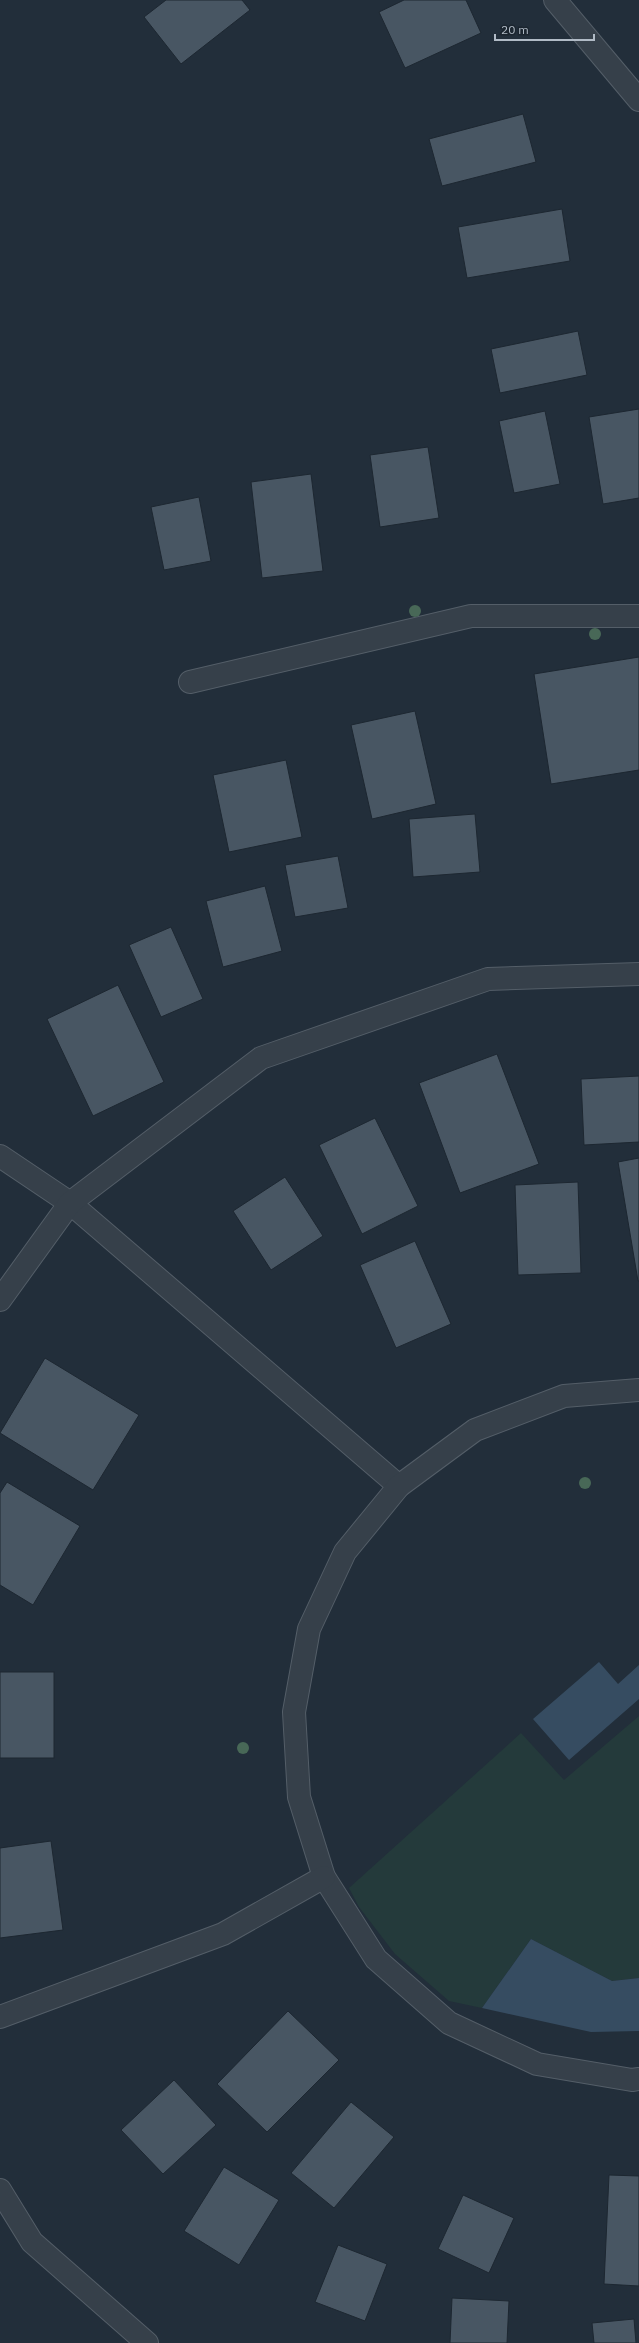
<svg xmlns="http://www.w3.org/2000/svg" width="639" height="2343" font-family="'IBM Plex Sans',sans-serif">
	<rect width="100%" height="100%" fill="#222e3a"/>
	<polygon fill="#243a3b" points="639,1716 639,1978 612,1981 531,1939 482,2008 449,2001 395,1954 359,1907 349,1888 521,1733 564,1780"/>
	<g fill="#364c61">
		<polygon points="599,1662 618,1684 639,1665 639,1699 569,1760 533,1719"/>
		<polygon points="531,1939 612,1981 639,1978 639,2031 591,2032 482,2008"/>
	</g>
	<g fill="#485663" stroke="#1d2731">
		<polygon points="166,0 242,0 250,10 181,64 144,17"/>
		<polygon points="404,0 466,0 481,33 405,68 379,12"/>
		<polygon points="523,114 536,162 442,186 429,139"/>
		<polygon points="562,209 570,261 467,278 458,227"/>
		<polygon points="578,331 587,375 500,393 491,349"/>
		<polygon points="639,409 639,498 603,504 589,417"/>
		<polygon points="545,411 560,484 514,493 499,421"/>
		<polygon points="428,447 439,518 380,527 370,455"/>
		<polygon points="311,474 323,571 262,578 251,482"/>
		<polygon points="199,497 211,561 164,570 151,507"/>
		<polygon points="639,657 639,770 551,784 534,674"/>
		<polygon points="415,711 436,804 372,819 351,725"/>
		<polygon points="286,760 302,837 229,852 213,775"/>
		<polygon points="475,814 480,872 413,877 409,819"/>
		<polygon points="338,856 348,908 295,917 285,865"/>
		<polygon points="265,886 282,951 223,967 206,901"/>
		<polygon points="171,927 203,999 161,1017 129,945"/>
		<polygon points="118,985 164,1082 93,1116 47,1019"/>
		<polygon points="497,1054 539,1164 460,1193 419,1083"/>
		<polygon points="639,1076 639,1142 584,1145 581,1079"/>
		<polygon points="375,1118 418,1206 362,1234 319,1145"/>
		<polygon points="639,1158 639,1281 638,1281 618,1162"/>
		<polygon points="285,1177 323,1236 271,1270 233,1211"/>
		<polygon points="578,1182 581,1273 518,1275 515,1185"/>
		<polygon points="415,1241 451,1324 396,1348 360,1265"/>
		<polygon points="45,1358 139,1415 93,1490 0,1433"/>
		<polygon points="7,1482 80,1526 33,1605 0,1585 0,1493"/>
		<rect x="0" y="1672" width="54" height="86"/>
		<polygon points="51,1841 63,1930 0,1938 0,1848"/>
		<polygon points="288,2011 339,2060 267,2132 217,2084"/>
		<polygon points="174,2080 216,2125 163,2174 121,2130"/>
		<polygon points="351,2102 394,2137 334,2208 291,2173"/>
		<polygon points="224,2167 279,2200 239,2265 184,2231"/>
		<polygon points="609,2175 639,2176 639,2286 604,2284"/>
		<polygon points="463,2195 514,2218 489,2273 438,2249"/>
		<polygon points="338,2245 387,2264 365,2321 315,2302"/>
		<polygon points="452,2298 509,2301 507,2343 450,2343"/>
		<polygon points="634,2319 636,2343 594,2343 592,2323"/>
	</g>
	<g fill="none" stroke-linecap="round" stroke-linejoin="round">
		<g stroke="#545e68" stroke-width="24">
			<g id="minor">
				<polyline points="555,0 639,100"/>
				<polyline points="190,682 471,616 639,616"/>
				<polyline points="0,1156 70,1203 399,1486"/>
				<polyline points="0,1300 70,1203 261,1058 488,979 639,974"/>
				<polyline points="639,1390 564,1396 475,1430 399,1486 345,1552 309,1629 294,1712 299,1797 324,1877 376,1959 449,2023 537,2064 632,2080 639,2079"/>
				<polyline points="0,2017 223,1934 324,1877"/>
				<polyline points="0,2190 32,2242 147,2343"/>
			</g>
		</g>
		<use href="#minor" stroke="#36404a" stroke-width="22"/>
	</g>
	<g fill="#486857">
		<circle cx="415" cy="611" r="6"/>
		<circle cx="595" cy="634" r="6"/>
		<circle cx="585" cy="1483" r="6"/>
		<circle cx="243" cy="1748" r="6"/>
	</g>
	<path d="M495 34v6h99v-6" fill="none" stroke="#b1bbc6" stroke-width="2"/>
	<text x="501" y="34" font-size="12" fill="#b1bbc6" stroke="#1b252f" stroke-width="3" paint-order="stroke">20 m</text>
</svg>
